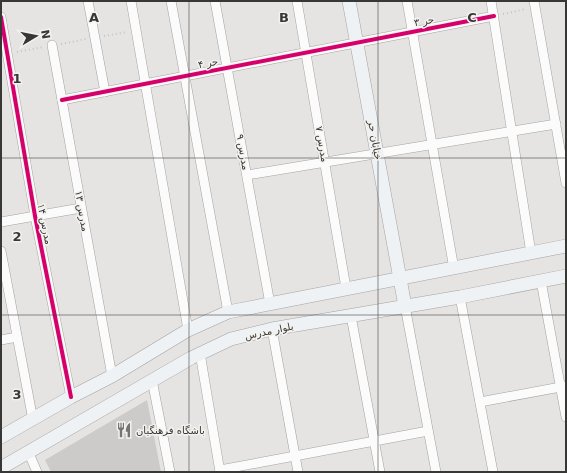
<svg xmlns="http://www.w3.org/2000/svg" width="567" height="473" font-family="'DejaVu Sans','Noto Naskh Arabic',sans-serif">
	<rect width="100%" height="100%" fill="#e5e4e2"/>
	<polygon fill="#cccbc9" points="147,400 161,472 51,472 45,460"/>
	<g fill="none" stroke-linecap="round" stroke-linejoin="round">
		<g stroke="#a4a3a2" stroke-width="10">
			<g id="street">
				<polyline points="88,1 105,92"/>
				<polyline points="131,1 188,330"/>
				<polyline points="171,1 228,312"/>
				<polyline points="215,1 270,304"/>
				<polyline points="297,1 346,288"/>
				<polyline points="407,1 454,269"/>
				<polyline points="491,1 531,253"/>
				<polyline points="534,1 566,183"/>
				<polyline points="1,17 35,216 71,397"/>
				<polyline points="52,45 112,376"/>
				<polyline points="62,100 494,16"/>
				<polyline points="247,175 556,124"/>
				<polyline points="1,222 81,208"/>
				<polyline points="1,251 33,420"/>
				<polyline points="541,281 566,417"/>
				<polyline points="460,297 493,472"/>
				<polyline points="405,306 436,472"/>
				<polyline points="351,316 380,472"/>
				<polyline points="272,329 298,472"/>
				<polyline points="1,340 17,337"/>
				<polyline points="200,353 220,472"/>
				<polyline points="152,380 170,472"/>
				<polyline points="480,402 566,386"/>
				<polyline points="28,451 37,472"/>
				<polyline points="220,470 428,431"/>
			</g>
		</g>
		<g stroke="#a4a3a2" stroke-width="14">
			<g id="secondary">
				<polyline points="349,1 405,306"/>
				<polyline points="1,437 71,397 112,376 188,330 228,312 566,246"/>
				<polyline points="1,468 191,358 231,339 272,329 460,297 566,276"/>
			</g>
		</g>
		<g stroke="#c5c4c4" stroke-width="2" stroke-dasharray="1 3" stroke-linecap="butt">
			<polyline points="503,14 526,9"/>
			<polyline points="104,36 127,32"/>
			<polyline points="61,44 86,39"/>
			<polyline points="17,52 43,47"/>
		</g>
		<use href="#street" stroke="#fbfbfb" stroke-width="9"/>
		<use href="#secondary" stroke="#eef2f5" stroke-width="13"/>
		<g stroke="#f3f2ee" stroke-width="6">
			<g id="cycleway">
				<polyline points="1,17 35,216 71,397"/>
				<polyline points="62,100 494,16"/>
			</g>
		</g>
		<use href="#cycleway" stroke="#d6006c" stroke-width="4"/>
	</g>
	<path fill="none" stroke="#373735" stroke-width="1" stroke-opacity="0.55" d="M189,1v471M378,1v471M1,158h565M1,315h565"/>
	<defs>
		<g id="restaurant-bare" transform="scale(1.2)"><path d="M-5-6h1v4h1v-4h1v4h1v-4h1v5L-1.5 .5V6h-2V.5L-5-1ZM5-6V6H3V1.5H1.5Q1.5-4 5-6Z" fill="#747472" stroke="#f3f2ee" stroke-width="2.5" paint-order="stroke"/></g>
	</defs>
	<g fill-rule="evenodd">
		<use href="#restaurant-bare" x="124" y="430"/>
	</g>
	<g text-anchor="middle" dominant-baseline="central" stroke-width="3" stroke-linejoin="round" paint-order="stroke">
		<g font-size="10" fill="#373735" stroke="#f3f2ee">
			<text transform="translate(424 21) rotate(-11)">حر ۳</text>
			<text transform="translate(208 63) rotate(-11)">حر ۴</text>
			<text transform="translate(375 140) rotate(80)">خیابان حر</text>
			<text transform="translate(322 144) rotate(80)">مدرس ۷</text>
			<text transform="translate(243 152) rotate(80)">مدرس ۹</text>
			<text transform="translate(82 211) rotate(80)">مدرس ۱۳</text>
			<text transform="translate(45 224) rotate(79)">مدرس ۱۴</text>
			<text transform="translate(269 331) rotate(-12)">بلوار مدرس</text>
		</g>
		<g font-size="10" fill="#373735" stroke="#f3f2ee" text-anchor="start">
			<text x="136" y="430">باشگاه فرهنگیان</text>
		</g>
	</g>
	<g font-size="13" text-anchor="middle" font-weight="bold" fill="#373735" stroke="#f3f2ee" stroke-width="3" stroke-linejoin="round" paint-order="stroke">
		<text x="94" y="22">A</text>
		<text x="284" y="22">B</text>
		<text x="472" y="22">C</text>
		<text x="17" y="83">1</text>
		<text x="17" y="241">2</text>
		<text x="17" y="399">3</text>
	</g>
	<rect width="567" height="473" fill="none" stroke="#373735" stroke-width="4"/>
	<g transform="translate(36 36) rotate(80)" stroke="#f3f2ee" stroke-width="3" paint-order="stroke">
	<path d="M0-3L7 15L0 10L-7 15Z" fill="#373735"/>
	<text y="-6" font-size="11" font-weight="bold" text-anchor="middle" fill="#373735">N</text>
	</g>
</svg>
